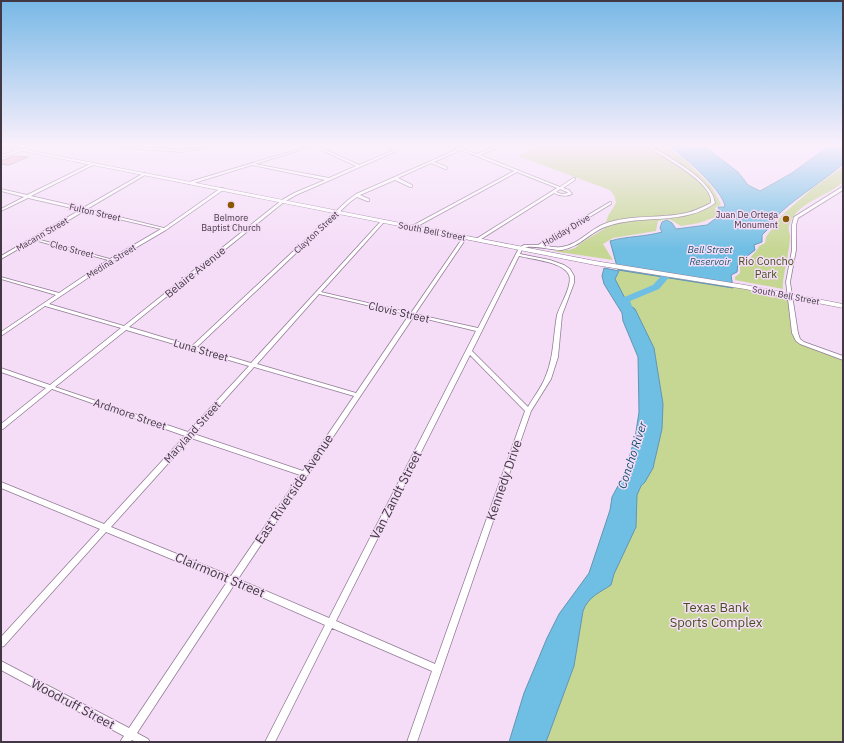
<svg xmlns="http://www.w3.org/2000/svg" width="844" height="743" font-family="'IBM Plex Sans',sans-serif">
	<rect width="100%" height="100%" fill="#f5ddf8"/>
	<g fill="#c6d793">
		<polygon points="537,146 666,146 685,160 711,186 721,204 715,208 718,216 699,223 681,226 669,219 658,221 656,231 613,238 603,244 613,260 552,251 569,250 575,248 581,243 604,229 608,216 616,203 615,197 610,190 518,156"/>
		<path d="M843,167v15c-16,15 -44,19 -53,41 -3,6 0,9 0,14 0,5 -1,11 -2,16 -1,10 -6,27 -5,36l-48,-9v-3l5,-4v-8l8,-3c2,-7 9,-9 11,-16l6,-3 1,-6 15,-21 32,-28z"/>
		<polygon points="624,264 790,296 798,340 843,358 843,742 524,742 658,426 615,278"/>
	</g>
	<g fill="#6fbee4" stroke="#6296b4">
		<path d="M670,146h34l34,26 10,13 12,6 32,-18 37,-27h14v18c-20,17 -42,30 -62,48 -8,7 -11,17 -19,23v7l-8,3 1,5 -9,7 -1,4 -7,2 -1,9 -6,3 2,13 -115,-18 -8,-29c17,-5 35,-4 52,-9l-2,-4 2,-6 5,-2 5,3 4,6 31,-4 8,-6 8,-1 -5,-11h7c-1,-16 -42,-51 -55,-61z"/>
		<path d="M604,268l15,3 -4,8 13,25 7,5 19,39 9,56 -1,25 -9,39 -8,14 -4,4 -4,9 -1,32 -22,47 -3,11c-12,8 -23,12 -28,26l-9,55 -28,76h-37l15,-49 23,-55 12,-24 30,-41 21,-63 2,-13 16,-30 1,-10 6,-19 4,-26 -1,-55 -15,-36 -1,-8 -18,-29 -2,-8z"/>
	</g>
	<g fill="none" stroke-linecap="round" stroke-linejoin="round">
		<polygon fill="#6fbee4" fill-rule="evenodd" points="670,266 676,266 677,268 659,289 630,301 634,312 633,314 627,314 621,300 622,298 653,285"/>
	</g>
	<polygon fill="#f0a8ca" stroke="#a68594" points="13,156 16,156 28,157 9,165 1,164 1,161"/>
	<g fill="none" stroke-linecap="round" stroke-linejoin="round">
		<g stroke="#927c95" stroke-width="1.5">
			<g id="minor">
				<polygon points="1,146 21,149 23,150 21,151 1,147"/>
				<polygon points="115,146 124,146 180,150 210,146 216,146 180,152 117,147"/>
				<path d="M309,146h4l-58,18 74,14 27,-12 -41,-19v-1h3l41,19 35,-15 -7,-3v-1h3l7,3 7,-3h4l-112,49 -12,7 -155,125 63,19 156,-146 8,-6 102,-45 -6,-2v-1h3l22,8 20,-8h3v1l-20,8 80,32 13,-9h2v2l-12,8 6,2 3,4c-6,3 -12,2 -18,-1l-76,48h-2v-2l81,-51 -40,-16 -103,56h-2v-2l102,-55 -53,-21 -27,12 13,5v2h-2l-14,-6 -33,15 14,7v2h-2l-15,-7 -35,15 9,4v2h-2l-10,-4 -7,5 -153,145 54,16 131,-143h2v2l-63,70 90,21 53,-77h1l2,1 -52,77 63,14 41,-80 5,-3h14l72,-43h1v2l-68,41c6,1 12,3 18,2 17,-2 28,-17 43,-23 26,-10 55,-5 82,-11 9,-2 17,-6 25,-10 0,-3 0,-5 -1,-7 -5,-17 -47,-40 -63,-49v-1h3c19,11 51,28 62,48 2,3 2,6 3,9 -31,23 -73,11 -107,23 -17,5 -28,21 -46,24 -8,1 -34,-7 -39,-1 -2,1 -2,3 -3,5l30,6 14,5 6,4 4,7v7l-12,32 -4,42 -7,22 -20,32 -114,331h-10l25,-71 -100,-43 -57,114h-10l60,-117 -91,-40 -97,148 11,6 2,3h-14l-4,-2 -2,2h-10l4,-6 -123,-66v-9l128,67 98,-146 -121,-50 -102,114 -3,1v-10l99,-108 -99,-41v-6l103,42 81,-88 -133,-47 -49,40h-2v-5l45,-36 -45,-16v-4l49,17 71,-57 -76,-22 -44,30v-4l55,-37 -55,-16v-2l58,16 49,-33 -74,-20 -33,19v-3l79,-46 -52,-12 -27,13v-2l23,-12 -23,-6v-2l26,6 65,-32 2,1 -1,1 -62,31 52,12 61,-35h1v2l-58,34 77,19 57,-40h2v2l-57,40 -53,31 -64,43 75,22 158,-126 12,-7 31,-13 -73,-15 -61,19h-2v-2zM560,189l7,3 1,1 -6,1 -6,-2zM84,211l77,18 -51,30 -73,-20zM519,256c12,3 45,6 50,19 4,10 -9,30 -12,40 -4,22 -3,43 -12,63 -4,10 -12,20 -17,29l-56,-56zM319,294l90,21 -53,78 -99,-29zM414,316l62,15 -147,287 -91,-39zM126,330l123,36 -61,66 -133,-45zM470,355l55,56 -90,253 -99,-43zM254,367l100,29 -51,75 -109,-37zM191,438l109,37 -69,101 -120,-49z"/>
				<polygon points="842,187 843,187 843,190 798,218 796,225 796,250 790,282 798,333 800,339 804,342 843,356 843,360 800,344 796,341 792,333 786,282 792,250 792,225 794,217"/>
			</g>
		</g>
		<g stroke="#927c95" stroke-width="1">
			<polygon id="major" points="33,146 38,146 27,150 595,261 745,285 843,304 843,308 745,289 595,265 22,151 1,157 1,155"/>
		</g>
		<use href="#minor" fill="#fff" fill-rule="evenodd"/>
		<use href="#major" fill="#fff" fill-rule="evenodd"/>
	</g>
	<linearGradient id="sky" x2="0" y2="1"><stop stop-color="#77b8e6"/><stop offset="0.58" stop-color="#faf0fc"/><stop offset="1" stop-color="#faf0fc" stop-opacity="0"/></linearGradient>
	<rect width="844" height="250" fill="url(#sky)"/>
	<g fill="#895800" stroke="#f5ddf8" stroke-width="1.5">
		<circle cx="231" cy="205" r="4"/>
		<circle cx="786" cy="219" r="4"/>
	</g>
	<g text-anchor="middle" dominant-baseline="central" stroke-width="3" stroke-linejoin="round" paint-order="stroke">
		<g font-size="9" fill="#423843" stroke="#f5ddf8">
			<text transform="translate(95 212) rotate(13)">Fulton Street</text>
			<text transform="translate(566 230) rotate(-31)">Holiday Drive</text>
			<text transform="translate(432 231) rotate(11)">South Bell Street</text>
			<text transform="translate(316 232) rotate(-43)">Clayton Street</text>
			<text transform="translate(42 234) rotate(-30)">Macann Street</text>
			<text transform="translate(72 249) rotate(15)">Cleo Street</text>
			<text transform="translate(111 261) rotate(-32)">Medina Street</text>
			<text transform="translate(786 295) rotate(11)">South Bell Street</text>
		</g>
		<g font-size="9" fill="#423843" stroke="#f5ddf8" text-anchor="end">
			<text x="778" y="214">Juan De Ortega<tspan x="778" dy="10">Monument</tspan></text>
			<text x="231" y="217" text-anchor="middle">Belmore<tspan x="231" dy="10">Baptist Church</tspan></text>
		</g>
		<g font-size="10" font-style="italic" fill="#13536d" stroke="#f5ddf8">
			<text x="710" y="249">Bell Street<tspan x="710" dy="12">Reservoir</tspan></text>
		</g>
		<g font-size="11" fill="#46511d" stroke="#f5ddf8">
			<text x="766" y="261">Rio Concho<tspan x="766" dy="13">Park</tspan></text>
		</g>
		<g font-size="11" fill="#423843" stroke="#f5ddf8">
			<text transform="translate(195 272) rotate(-39)">Belaire Avenue</text>
			<text transform="translate(399 312) rotate(13)">Clovis Street</text>
			<text transform="translate(201 350) rotate(16)">Luna Street</text>
			<text transform="translate(130 414) rotate(19)">Ardmore Street</text>
			<text transform="translate(192 432) rotate(-48)">Maryland Street</text>
		</g>
		<g font-size="12" font-style="italic" fill="#13536d" stroke="#f5ddf8">
			<text transform="translate(632 455) rotate(-72)">Concho River</text>
		</g>
		<g font-size="13" fill="#423843" stroke="#f5ddf8">
			<text transform="translate(504 480) rotate(-71)">Kennedy Drive</text>
			<text transform="translate(294 489) rotate(-56)">East Riverside Avenue</text>
			<text transform="translate(396 495) rotate(-63)">Van Zandt Street</text>
			<text transform="translate(220 575) rotate(23)">Clairmont Street</text>
			<text transform="translate(73 704) rotate(28)">Woodruff Street</text>
		</g>
		<g font-size="13" fill="#46511d" stroke="#f5ddf8">
			<text x="716" y="607">Texas Bank<tspan x="716" dy="15">Sports Complex</tspan></text>
		</g>
	</g>
	<rect width="844" height="743" fill="none" stroke="#423843" stroke-width="4"/>
</svg>
